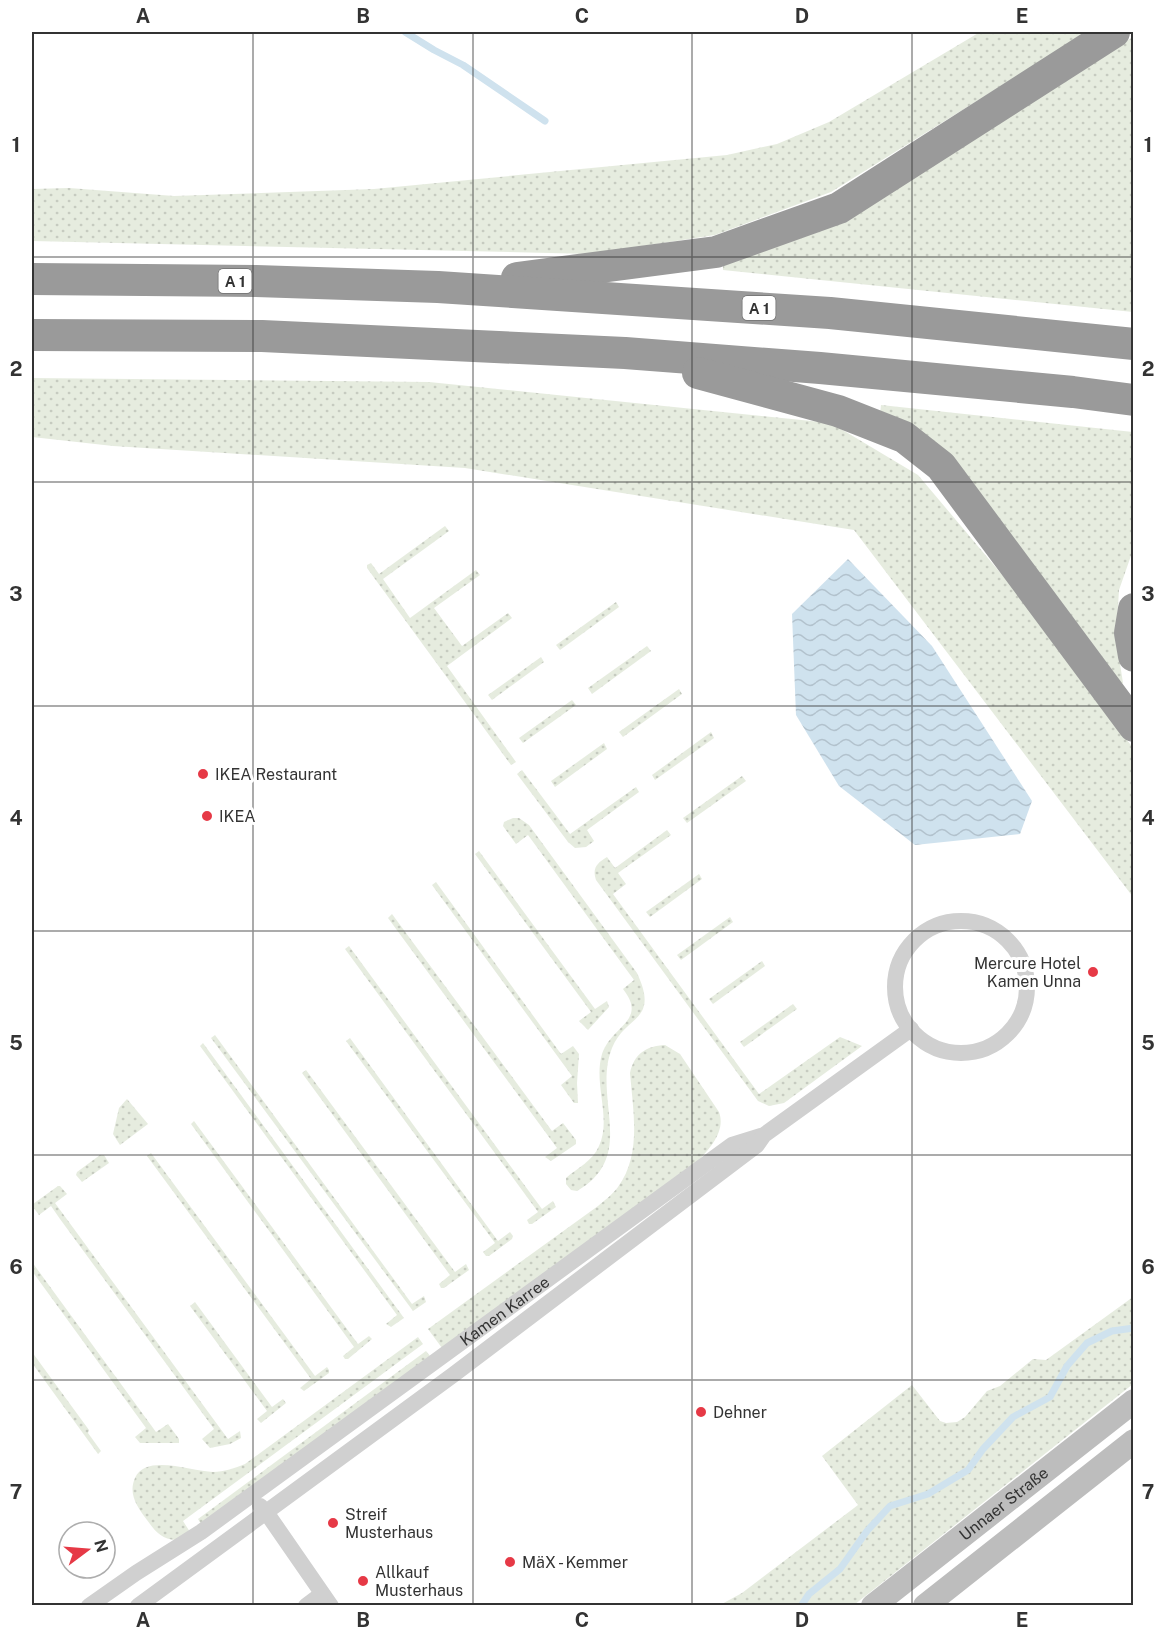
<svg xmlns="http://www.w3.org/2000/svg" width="1165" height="1637" font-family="'Public Sans',sans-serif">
	<defs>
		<pattern id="grass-dots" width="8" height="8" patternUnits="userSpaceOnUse" patternTransform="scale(1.5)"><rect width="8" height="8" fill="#e6ecdf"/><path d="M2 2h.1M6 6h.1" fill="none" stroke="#c6cbc0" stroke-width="1.8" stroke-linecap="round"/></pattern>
		<pattern id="water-waves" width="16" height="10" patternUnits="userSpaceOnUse" patternTransform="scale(1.5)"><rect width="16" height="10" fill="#cfe2ee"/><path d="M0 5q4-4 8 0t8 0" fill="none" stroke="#b2c2cd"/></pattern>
	</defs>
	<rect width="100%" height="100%" fill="#fff"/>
	<g fill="url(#grass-dots)">
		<polygon points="980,32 1087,32 831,192 715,235 591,254 32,241 32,189 69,188 174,196 374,189 727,155 777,144 829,122"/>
		<polygon points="1133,37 1133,312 723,270 723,262 1041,95"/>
		<polygon points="32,378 429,382 831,423 918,475 1025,602 1133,748 1133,897 854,530 465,468 113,446 32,437"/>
		<polygon points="881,405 1133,432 1133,550 1119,590 1116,638 1123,683 1117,687 880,415"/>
		<polygon points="445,526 449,531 383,579 410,618 476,570 480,575 434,608 462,646 508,613 512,618 447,666 516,762 511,765 367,568 367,565 371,563 379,574"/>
		<polygon points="616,602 619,607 560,650 556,645"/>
		<polygon points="647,646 651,651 592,694 588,688"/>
		<polygon points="541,657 544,662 492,700 488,695"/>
		<polygon points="679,689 682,694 623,737 619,732"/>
		<polygon points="572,700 576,705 523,743 519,738"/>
		<polygon points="711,732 714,738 655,780 652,775"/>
		<polygon points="604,743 607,749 555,787 551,781"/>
		<polygon points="522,770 570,834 636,787 639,792 587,830 594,841 586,847 575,848 568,842 517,774"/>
		<polygon points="742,776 746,781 687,823 683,818"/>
		<path d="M513,818h6l10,7 108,148c23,49 -12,42 -25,75 -20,50 26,108 -35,143l-6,-1 -5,-6v-6c11,-10 27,-17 33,-32 13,-28 -6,-62 3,-92 10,-29 46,-33 21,-65l11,-9 -106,-145 -12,9 -13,-18 1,-4z"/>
		<path d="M667,830l4,5 -53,38 8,11 -13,10 146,200 81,-57 22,9 -78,57 -15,3 -11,-5 -162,-221c-4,-12 1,-17 11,-23l8,11z"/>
		<polygon points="479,851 595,1009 607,1001 609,1007 588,1030 579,1021 591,1012 475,854"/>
		<polygon points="699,874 702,879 650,917 646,912"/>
		<polygon points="436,882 561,1054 573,1046 579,1054 577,1083 578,1103 574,1103 561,1085 572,1076 432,885"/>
		<polygon points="392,914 552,1131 563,1123 576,1140 576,1144 551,1161 545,1157 557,1148 388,918"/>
		<polygon points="730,917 733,922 681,960 677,955"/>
		<polygon points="349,946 542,1209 553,1201 556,1207 532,1224 529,1224 527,1220 538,1212 345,949"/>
		<polygon points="762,961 765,966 713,1004 709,999"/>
		<polygon points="793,1004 797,1009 744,1047 740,1042"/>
		<polygon points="215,1035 412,1304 424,1296 426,1302 413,1311 211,1038"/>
		<polygon points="350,1038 498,1241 510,1232 513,1236 512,1239 489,1256 486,1256 483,1252 495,1243 346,1041"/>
		<polygon points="203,1043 404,1318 391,1327 386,1324 397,1315 200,1046"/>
		<path d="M665,1045l15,9 39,58c7,19 -9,36 -21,49l-256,187 -14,-19 170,-123c7,-6 15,-12 20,-19 24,-33 15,-76 12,-114 4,-19 16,-27 35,-28z"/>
		<polygon points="306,1070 455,1272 466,1264 469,1270 444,1288 441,1288 439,1284 450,1275 302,1073"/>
		<polygon points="127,1099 148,1124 120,1145 113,1134 119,1108"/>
		<polygon points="194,1121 358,1344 369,1336 372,1339 348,1359 345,1359 343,1356 354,1347 191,1124"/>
		<polygon points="151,1153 315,1376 327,1367 329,1370 329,1373 304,1391 300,1388 311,1379 147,1156"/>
		<polygon points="100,1155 104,1155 109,1163 82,1182 76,1175 77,1172"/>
		<polygon points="58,1186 60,1186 67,1194 55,1203 228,1439 240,1431 241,1438 230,1444 210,1448 202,1439 214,1429 60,1219 51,1206 39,1215 33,1207 33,1204"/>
		<polygon points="32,1262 156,1432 168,1424 179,1439 179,1443 140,1443 135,1437 146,1428 32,1271"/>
		<polygon points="1133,1297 1133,1384 854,1605 720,1605 742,1593 858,1505 822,1456 912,1385 940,1421 946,1423 957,1422 965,1417 987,1391 1000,1386 1033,1359 1046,1360"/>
		<polygon points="195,1302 272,1407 283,1399 286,1403 261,1423 257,1419 267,1411 190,1306"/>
		<path d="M418,1337l5,7 -240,177 7,11 -14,8c-15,-1 -21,-9 -29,-20 -10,-13 -19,-26 -12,-42 11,-25 58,-6 78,-6 11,0 22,-4 32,-8z"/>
		<polygon points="426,1351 430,1356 201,1524 198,1519"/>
		<polygon points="32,1352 89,1430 88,1433 101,1451 98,1454 32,1363"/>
	</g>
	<polygon fill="url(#water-waves)" points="848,559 932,646 1032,801 1020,834 915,845 839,786 796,715 792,614"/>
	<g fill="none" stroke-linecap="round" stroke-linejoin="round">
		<g stroke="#cfe2ee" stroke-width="7">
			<polyline points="405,32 434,50 463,65 545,121"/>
			<polyline points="801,1606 809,1594 840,1569 867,1531 890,1506 928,1494 968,1470 983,1449 1013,1417 1050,1397 1067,1366 1087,1343 1112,1331 1134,1328"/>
		</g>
		<g stroke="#d0d0d0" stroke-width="16">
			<circle cx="961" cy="987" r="66"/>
			<polyline points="260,1506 266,1512 331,1606"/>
			<path id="s1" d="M89,1606l47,-33 65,-41 531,-387 29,-9"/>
			<polyline points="138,1606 453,1375 757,1145 764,1135 911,1029"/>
			<polyline points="306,1606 322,1594"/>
		</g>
		<g stroke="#bdbdbd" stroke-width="24">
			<path id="s2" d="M873,1606l261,-205"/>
			<polyline points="925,1606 1134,1441"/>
		</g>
		<g stroke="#9a9a9a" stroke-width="32">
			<polyline points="517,278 716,252 839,208 1114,32"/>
			<polyline points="32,279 256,281 438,287 830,313 1134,344"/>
			<polyline points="32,335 262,336 625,353 820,368 1073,392 1134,400"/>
			<polyline points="698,373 838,411 904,437 941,466 1134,726"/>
			<polyline points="1134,609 1130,633 1134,656"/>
		</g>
	</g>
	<path fill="none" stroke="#333" stroke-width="1.5" stroke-opacity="0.55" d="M253,32v1574M473,32v1574M692,32v1574M912,32v1574M32,257h1102M32,482h1102M32,706h1102M32,931h1102M32,1155h1102M32,1380h1102"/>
	<g fill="#e63946" stroke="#fff" stroke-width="2">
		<circle cx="203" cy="774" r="6"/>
		<circle cx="207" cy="816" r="6"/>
		<circle cx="1093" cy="972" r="6"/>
		<circle cx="701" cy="1412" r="6"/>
		<circle cx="333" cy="1523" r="6"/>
		<circle cx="510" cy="1562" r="6"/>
		<circle cx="363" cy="1581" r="6"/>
	</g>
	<g text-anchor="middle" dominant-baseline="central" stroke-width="6" stroke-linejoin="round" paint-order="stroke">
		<g fill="#fff" stroke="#707070" stroke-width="1.5">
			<rect x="218.5" y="269" width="33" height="24" rx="4.5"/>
			<rect x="742.5" y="296" width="33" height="24" rx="4.5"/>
		</g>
		<g font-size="15" font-weight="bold" fill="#333">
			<text x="235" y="281">A 1</text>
			<text x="759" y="308">A 1</text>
		</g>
		<g font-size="16" fill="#333" stroke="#fff" text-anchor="start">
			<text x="215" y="774">IKEA Restaurant</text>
			<text x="219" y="816">IKEA</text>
			<text x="1081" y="963" text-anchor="end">Mercure Hotel<tspan x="1081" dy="18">Kamen Unna</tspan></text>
			<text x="713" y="1412">Dehner</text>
			<text x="345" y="1514">Streif<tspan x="345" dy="18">Musterhaus</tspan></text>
			<text x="522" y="1562">MäX - Kemmer</text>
			<text x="375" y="1572">Allkauf<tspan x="375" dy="18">Musterhaus</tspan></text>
		</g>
		<g font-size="16" fill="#333" stroke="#fff">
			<text stroke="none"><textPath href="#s1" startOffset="510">Kamen Karree</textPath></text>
			<text stroke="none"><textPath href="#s2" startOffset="166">Unnaer Straße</textPath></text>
		</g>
	</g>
	<rect width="1165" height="1637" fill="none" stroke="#ffffff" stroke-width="66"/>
	<g transform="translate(87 1550) rotate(74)"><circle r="28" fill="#ffffff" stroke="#adadad" stroke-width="1.5"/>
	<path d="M0-4.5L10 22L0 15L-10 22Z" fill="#e63946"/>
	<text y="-9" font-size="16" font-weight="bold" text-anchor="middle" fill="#333333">N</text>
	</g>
	<rect x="33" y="33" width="1099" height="1571" fill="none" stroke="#333" stroke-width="2"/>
	<g font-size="20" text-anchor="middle" font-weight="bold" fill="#333">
		<text x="143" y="23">A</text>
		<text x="363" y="23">B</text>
		<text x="582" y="23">C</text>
		<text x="802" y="23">D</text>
		<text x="1022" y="23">E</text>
		<text x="16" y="152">1</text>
		<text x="1148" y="152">1</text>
		<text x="16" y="376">2</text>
		<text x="1148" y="376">2</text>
		<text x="16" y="601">3</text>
		<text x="1148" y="601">3</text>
		<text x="16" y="825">4</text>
		<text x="1148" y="825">4</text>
		<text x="16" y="1050">5</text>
		<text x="1148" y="1050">5</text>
		<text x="16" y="1274">6</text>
		<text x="1148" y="1274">6</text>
		<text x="16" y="1499">7</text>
		<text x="1148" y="1499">7</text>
		<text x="143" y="1627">A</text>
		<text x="363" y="1627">B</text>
		<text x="582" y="1627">C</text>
		<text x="802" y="1627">D</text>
		<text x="1022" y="1627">E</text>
	</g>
</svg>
